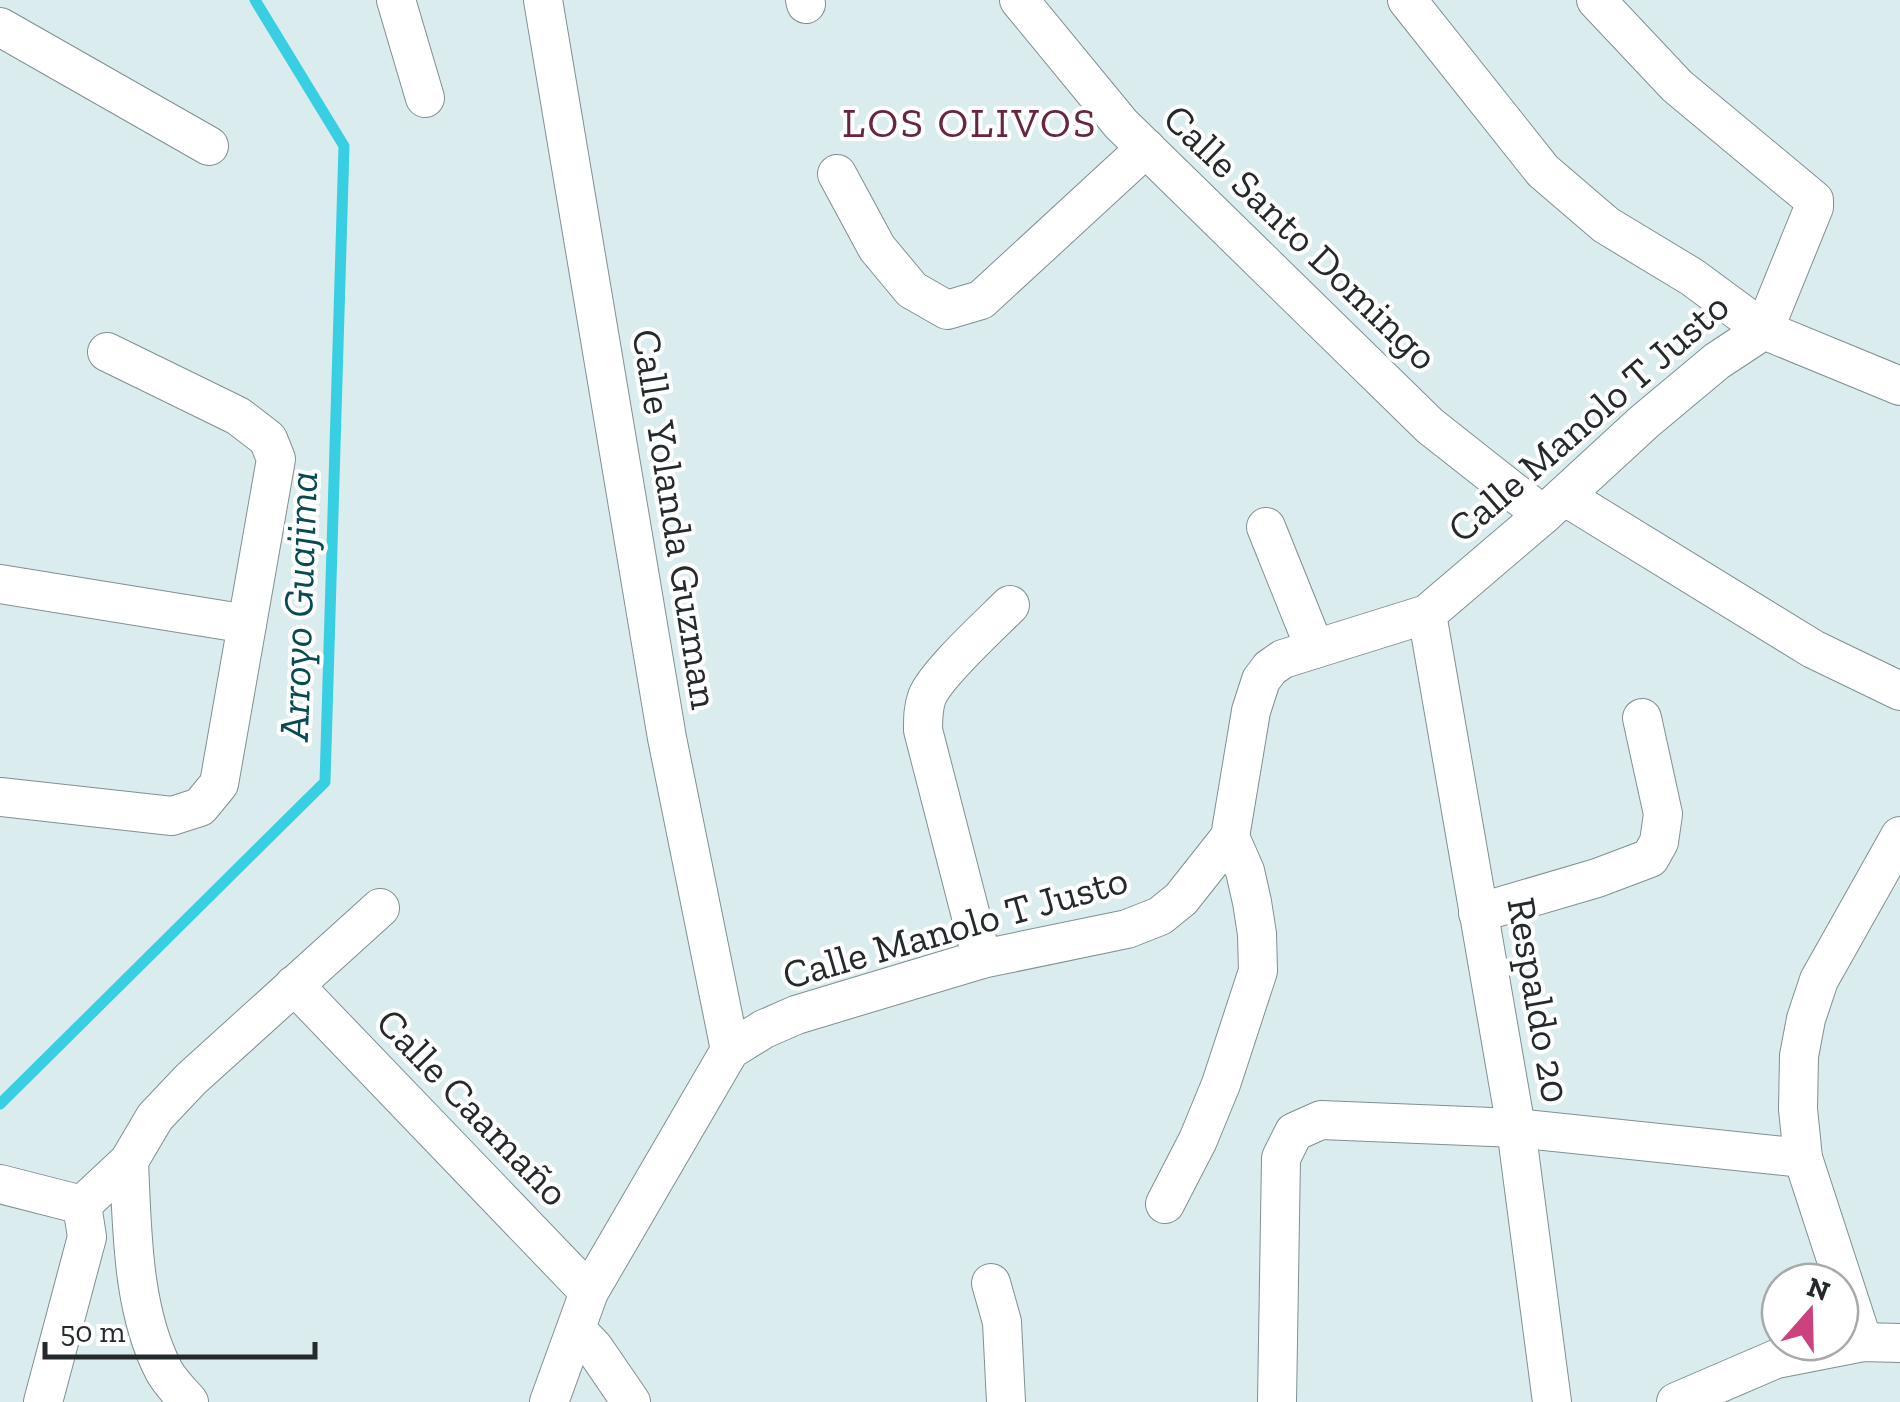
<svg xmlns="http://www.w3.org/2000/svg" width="1900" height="1402" font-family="'Zilla Slab',serif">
	<rect width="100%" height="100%" fill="#dbecee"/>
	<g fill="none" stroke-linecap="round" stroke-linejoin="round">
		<polyline stroke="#39cfe2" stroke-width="11" points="0,1104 325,782 344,146 255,0"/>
		<g stroke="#809092" stroke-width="40">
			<g id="minor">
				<polyline points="396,0 425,98"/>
				<polyline points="543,0 667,738 730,1050"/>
				<polyline points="805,0 806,4"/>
				<polyline points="1019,0 1121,124 1430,426 1543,515"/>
				<polyline points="1407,0 1543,171 1606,225 1692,277 1764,330 1900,386"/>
				<polyline points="0,27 209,146"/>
				<polyline points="837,174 877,248 912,290 947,310 981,300 1146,148"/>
				<polyline points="1564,496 1813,649 1900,691"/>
				<polyline points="1266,527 1315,649"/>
				<polyline points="0,584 247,624"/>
				<polyline points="1427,614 1516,1128 1552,1402"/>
				<polyline points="0,797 172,816 200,807 219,784 276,459 268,439 238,416 107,352"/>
				<polyline points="1478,913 1597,878 1650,858 1659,842 1663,814 1642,718"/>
				<path d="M982,959l-59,-229c0,-12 0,-22 4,-33 9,-23 63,-72 83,-92"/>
				<polyline points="294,985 589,1292"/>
				<path d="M129,1161c3,68 3,149 35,210 6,11 17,22 25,31"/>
				<polyline points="0,1184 82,1205"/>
				<polyline points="1165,1204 1198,1140 1221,1084 1258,971 1257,934 1252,902 1245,871 1230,837"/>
				<polyline points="991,1283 1002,1322 1006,1402"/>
				<polyline points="576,1329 594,1348 631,1402"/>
				<polyline points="1863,1342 1803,1158 1798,1109 1799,1056 1806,1019 1819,980 1900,836"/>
				<polyline points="43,1402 87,1237 82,1205 129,1161 155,1117 191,1079 380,908"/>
				<polyline points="549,1402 589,1292 730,1050 764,1029 796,1015 982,959 1127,929 1160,916 1181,899 1230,837 1251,711 1261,680 1270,668 1283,659 1427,614 1543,515 1644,422 1717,361 1764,330 1814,207 1814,200 1677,86 1596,0"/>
				<polyline points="1277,1402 1281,1158 1294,1132 1321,1120 1516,1128 1803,1158"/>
				<polyline points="1676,1402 1776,1359 1863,1342 1900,1343"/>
			</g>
		</g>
		<use href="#minor" stroke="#fff" stroke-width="38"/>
	</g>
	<g text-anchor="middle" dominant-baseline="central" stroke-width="8" stroke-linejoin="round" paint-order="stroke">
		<g font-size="40" fill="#242a2b" stroke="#fff">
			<text transform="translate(1301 237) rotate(44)">Calle Santo Domingo</text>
			<text transform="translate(1588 417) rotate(-41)">Calle Manolo T Justo</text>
			<text transform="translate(676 519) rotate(81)">Calle Yolanda Guzman</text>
			<text transform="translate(955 927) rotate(-16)">Calle Manolo T Justo</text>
			<text transform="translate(1539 1000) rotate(80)">Respaldo 20</text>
			<text transform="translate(473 1107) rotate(46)">Calle Caamaño</text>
		</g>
		<g font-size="42" letter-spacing="2.5" fill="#682541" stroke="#fff">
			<text x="970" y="122">LOS OLIVOS</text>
		</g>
		<g font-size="42" font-style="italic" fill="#084a52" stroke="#fff">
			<text transform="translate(298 606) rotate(-88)">Arroyo Guajima</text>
		</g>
	</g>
	<g transform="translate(1810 1312) rotate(20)"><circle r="48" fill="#ffffff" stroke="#a7aaaa" stroke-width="2.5"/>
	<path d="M0-8L18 38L0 25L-18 38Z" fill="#cb427f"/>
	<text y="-15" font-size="28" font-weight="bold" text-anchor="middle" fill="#242a2b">N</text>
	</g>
	<path d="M45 1342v15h270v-15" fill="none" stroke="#242a2b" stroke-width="5"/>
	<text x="60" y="1342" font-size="30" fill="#242a2b" stroke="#ffffff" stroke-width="8" paint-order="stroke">50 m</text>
</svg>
